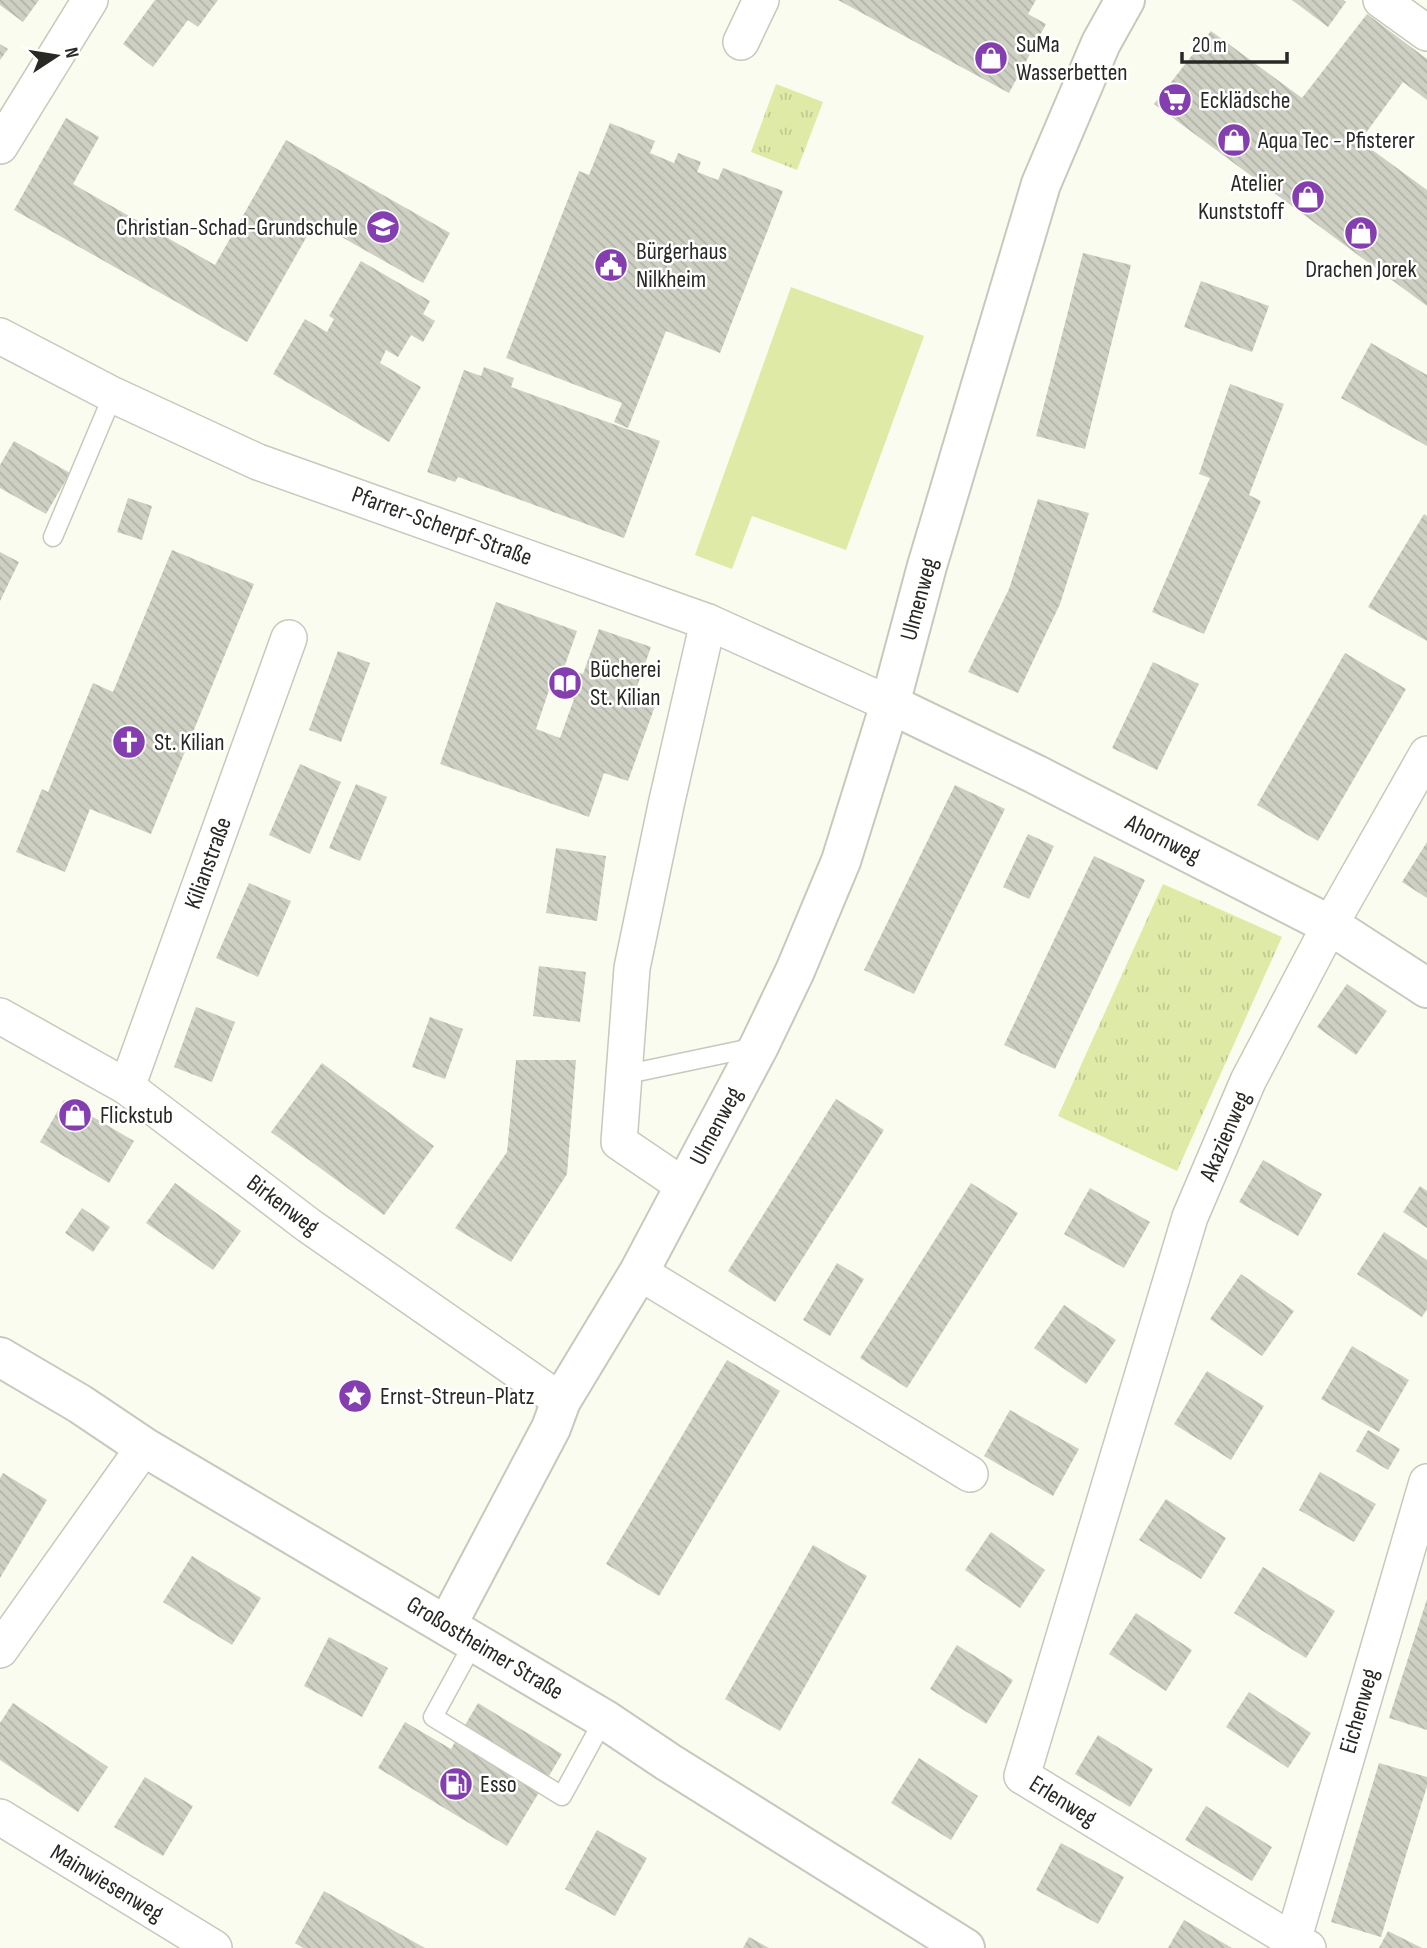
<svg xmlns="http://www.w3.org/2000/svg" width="1427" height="1948" font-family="'Sofia Sans Condensed',sans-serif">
	<defs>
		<pattern id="grass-tufts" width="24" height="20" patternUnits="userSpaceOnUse" patternTransform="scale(1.75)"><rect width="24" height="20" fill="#deeaa6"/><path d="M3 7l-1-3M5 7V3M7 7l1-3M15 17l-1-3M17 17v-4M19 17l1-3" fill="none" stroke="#bec98f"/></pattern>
		<pattern id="building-back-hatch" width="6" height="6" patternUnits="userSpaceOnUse" patternTransform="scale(1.75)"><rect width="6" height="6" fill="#cdd0c2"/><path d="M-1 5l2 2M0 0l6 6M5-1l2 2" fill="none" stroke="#b0b3a7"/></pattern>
	</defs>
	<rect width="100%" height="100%" fill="#f9fcee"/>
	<g fill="url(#grass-tufts)">
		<polygon points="776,84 823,102 797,170 751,152"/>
		<polygon points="1163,884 1282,937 1177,1171 1058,1116"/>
	</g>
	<polygon fill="#deeaa6" points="791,287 924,336 846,550 752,516 732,569 695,555"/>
	<g fill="url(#building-back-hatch)" fill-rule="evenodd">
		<polygon points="0,0 39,0 23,22 0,5"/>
		<polygon points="155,0 218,0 198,27 188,20 153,67 123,44"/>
		<polygon points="838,0 1036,0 1028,14 1046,24 1009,93"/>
		<polygon points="1292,0 1343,0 1346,2 1328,27"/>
		<polygon points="1367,14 1427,59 1427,100 1403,82 1360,141 1427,190 1427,306 1154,104 1211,31 1302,98"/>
		<polygon points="0,44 8,49 0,60"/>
		<polygon points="66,118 99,137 73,184 215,265 286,140 450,233 423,283 315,222 247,342 14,210"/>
		<polygon points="610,123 655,141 650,153 674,163 678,153 701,162 697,172 718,180 723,168 783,191 720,353 666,331 628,428 614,422 622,403 506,358 579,171 589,175"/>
		<polygon points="1083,253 1131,265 1085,449 1036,436"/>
		<polygon points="361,261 430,301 423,314 435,321 423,342 411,335 398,357 386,350 380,363 421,387 389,442 273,374 305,319 327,332 334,319 329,316"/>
		<polygon points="1201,281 1269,306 1252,352 1184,327"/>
		<polygon points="1371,343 1427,375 1427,446 1341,398"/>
		<polygon points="484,367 514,378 511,387 660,441 624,538 458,477 455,482 427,472 464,370 481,376"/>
		<polygon points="1230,384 1284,404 1249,495 1261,501 1204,634 1152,612 1210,478 1199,474"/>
		<polygon points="14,441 70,473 46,514 0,488 0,465"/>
		<polygon points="128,498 152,506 142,540 117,532"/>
		<polygon points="1038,499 1089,513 1060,604 1018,693 968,672 1009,589"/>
		<polygon points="1424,514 1427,516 1427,641 1368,607"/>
		<polygon points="172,550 254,584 151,834 90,809 65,872 16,852 42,789 48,792 93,683 113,692"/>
		<polygon points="0,552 19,562 0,601"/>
		<path d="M496,602l81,29 -13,37 19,6 16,-45 52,18 -18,51 22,8 -27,75 -24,-8 -15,44 -149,-53zM549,690l25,9 -14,39 -24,-9z"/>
		<polygon points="338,651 370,663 341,742 309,730"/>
		<polygon points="1345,653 1406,689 1318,841 1257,805"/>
		<polygon points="1153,662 1199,684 1157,770 1112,748"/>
		<polygon points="300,764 341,782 310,854 269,835"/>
		<polygon points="356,784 387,797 360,861 329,848"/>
		<polygon points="955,785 1005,809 914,994 864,970"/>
		<polygon points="1028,834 1054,846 1029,899 1003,887"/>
		<polygon points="1427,842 1427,898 1402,882"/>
		<polygon points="556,848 606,856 597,921 546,913"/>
		<polygon points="1094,856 1145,880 1055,1069 1004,1045"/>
		<polygon points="249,883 291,901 258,977 216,958"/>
		<polygon points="539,966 586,972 580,1022 533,1016"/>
		<polygon points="1347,984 1387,1011 1356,1055 1317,1027"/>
		<polygon points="196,1007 235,1022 212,1082 174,1067"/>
		<polygon points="430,1017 463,1029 445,1079 412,1067"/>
		<polygon points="516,1060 576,1060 567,1174 511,1262 455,1228 507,1152"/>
		<polygon points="322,1063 434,1146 384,1215 271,1132"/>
		<polygon points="836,1099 884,1130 775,1302 728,1271"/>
		<polygon points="64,1100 134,1141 109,1183 40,1142"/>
		<polygon points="1263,1160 1322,1194 1298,1236 1239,1202"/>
		<polygon points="175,1183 241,1231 213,1270 146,1223"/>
		<polygon points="971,1183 1018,1213 907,1388 860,1358"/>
		<polygon points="1420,1186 1427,1191 1427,1228 1403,1212"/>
		<polygon points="1090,1188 1150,1222 1124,1268 1064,1234"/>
		<polygon points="82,1208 110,1227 93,1252 65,1233"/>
		<polygon points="1384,1232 1427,1260 1427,1309 1422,1317 1357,1274"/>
		<polygon points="837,1263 864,1279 830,1336 803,1320"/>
		<polygon points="1241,1274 1294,1311 1262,1356 1210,1319"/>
		<polygon points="1064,1305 1116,1340 1086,1384 1034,1348"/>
		<polygon points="1352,1346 1409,1380 1379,1432 1321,1399"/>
		<polygon points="727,1360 780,1391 659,1596 606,1564"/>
		<polygon points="1207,1371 1264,1406 1231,1460 1174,1424"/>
		<polygon points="1010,1410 1079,1449 1053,1496 984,1456"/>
		<polygon points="1368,1430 1400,1449 1388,1470 1356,1451"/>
		<polygon points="1320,1472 1376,1504 1354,1542 1299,1510"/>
		<polygon points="3,1473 47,1500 0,1578 0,1478"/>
		<polygon points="1166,1499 1226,1538 1201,1579 1139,1540"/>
		<polygon points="991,1532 1045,1570 1020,1608 965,1570"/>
		<polygon points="813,1545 867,1576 780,1731 725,1699"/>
		<polygon points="192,1556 261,1598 232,1645 163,1602"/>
		<polygon points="1263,1567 1335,1611 1306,1658 1234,1613"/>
		<polygon points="1427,1599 1427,1730 1389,1718"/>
		<polygon points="1136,1613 1192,1650 1166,1691 1109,1654"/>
		<polygon points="329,1637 388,1668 362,1717 304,1686"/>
		<polygon points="957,1645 1013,1680 986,1724 930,1689"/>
		<polygon points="1249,1692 1311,1733 1288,1768 1226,1727"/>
		<polygon points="13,1703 108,1767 78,1812 0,1760 0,1723"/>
		<polygon points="478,1703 562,1754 507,1846 378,1768 405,1722 451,1749"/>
		<polygon points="1098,1735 1153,1769 1130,1807 1075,1774"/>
		<polygon points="919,1758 978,1796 951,1840 891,1803"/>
		<polygon points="1379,1763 1427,1777 1427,1786 1381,1937 1331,1922"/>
		<polygon points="145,1777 193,1806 163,1856 114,1827"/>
		<polygon points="1206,1806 1272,1847 1252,1881 1185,1840"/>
		<polygon points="597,1830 647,1858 615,1916 565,1889"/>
		<polygon points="1061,1843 1124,1877 1098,1924 1036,1890"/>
		<polygon points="324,1891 382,1924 425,1948 303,1948 295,1943"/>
		<polygon points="1184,1920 1232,1948 1168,1948"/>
		<polygon points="1388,1931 1422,1948 1379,1948"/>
		<polygon points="749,1937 769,1948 743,1948"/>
	</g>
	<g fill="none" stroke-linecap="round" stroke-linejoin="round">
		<g stroke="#c6c9bb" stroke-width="21">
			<g id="lane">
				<polyline points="53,537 113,395"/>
				<polyline points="623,1075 756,1047"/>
				<polyline points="474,1642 433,1717 562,1796 604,1719"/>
			</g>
		</g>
		<g stroke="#c6c9bb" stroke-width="38">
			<g id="street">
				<polyline points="1381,0 1427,33"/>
				<polyline points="741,42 761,0"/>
				<polyline points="0,146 90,0"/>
				<polyline points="0,336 113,395 258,462 708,622 890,704"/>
				<polyline points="0,1016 127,1087 308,1225 561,1401"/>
				<polyline points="127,1087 289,638"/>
				<polyline points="684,1186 619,1142 632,968 666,805 708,622"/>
				<polyline points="639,1272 970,1474"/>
				<polyline points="0,1650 144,1447"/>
				<polyline points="0,1817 214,1948"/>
				<polyline points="1293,1941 1427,1482"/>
				<polyline points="1308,1948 1293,1941 1022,1776 1190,1217 1248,1081 1330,925 1427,754"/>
			</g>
		</g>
		<g stroke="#c6c9bb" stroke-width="42">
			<g id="secondary">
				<polyline points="890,704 1035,774 1330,925 1427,988"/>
				<polyline points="0,1357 80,1404 144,1447 604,1719 668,1762 965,1948"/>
				<polyline points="447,1625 551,1428 561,1401 639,1272 759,1046 795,971 841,861 890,704 927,566 1041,184 1101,43 1125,0"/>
			</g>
		</g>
		<use href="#lane" stroke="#fff" stroke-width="18"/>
		<use href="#street" stroke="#fff" stroke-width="35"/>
		<use href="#secondary" stroke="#fff" stroke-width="38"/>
	</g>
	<defs>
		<g id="shop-disc" transform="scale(1.75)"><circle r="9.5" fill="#853eb0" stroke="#fff"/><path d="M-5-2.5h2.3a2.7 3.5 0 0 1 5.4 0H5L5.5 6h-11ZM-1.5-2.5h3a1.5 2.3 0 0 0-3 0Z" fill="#fff"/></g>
		<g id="supermarket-disc" transform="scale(1.75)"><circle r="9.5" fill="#853eb0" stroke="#fff"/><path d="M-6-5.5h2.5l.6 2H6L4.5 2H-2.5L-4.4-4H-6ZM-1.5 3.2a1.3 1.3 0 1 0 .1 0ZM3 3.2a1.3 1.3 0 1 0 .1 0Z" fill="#fff"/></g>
		<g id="school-disc" transform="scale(1.75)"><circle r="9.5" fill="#853eb0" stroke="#fff"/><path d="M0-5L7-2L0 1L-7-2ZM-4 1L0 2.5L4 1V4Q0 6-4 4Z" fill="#fff"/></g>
		<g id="civic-disc" transform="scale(1.75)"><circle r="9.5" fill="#853eb0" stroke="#fff"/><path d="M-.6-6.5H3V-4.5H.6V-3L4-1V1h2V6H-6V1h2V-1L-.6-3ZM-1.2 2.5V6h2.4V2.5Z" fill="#fff"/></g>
		<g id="library-disc" transform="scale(1.75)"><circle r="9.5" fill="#853eb0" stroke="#fff"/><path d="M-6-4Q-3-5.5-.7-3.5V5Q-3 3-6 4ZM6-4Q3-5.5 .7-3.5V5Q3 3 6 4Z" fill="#fff"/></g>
		<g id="church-disc" transform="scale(1.75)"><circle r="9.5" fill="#853eb0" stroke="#fff"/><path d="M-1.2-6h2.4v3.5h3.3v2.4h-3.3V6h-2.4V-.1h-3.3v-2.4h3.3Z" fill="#fff"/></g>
		<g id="sight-disc" transform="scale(1.75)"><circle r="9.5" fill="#853eb0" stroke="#fff"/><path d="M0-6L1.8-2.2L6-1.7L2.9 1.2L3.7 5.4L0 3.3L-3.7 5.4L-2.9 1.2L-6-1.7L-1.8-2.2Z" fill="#fff"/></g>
		<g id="fuel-disc" transform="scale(1.75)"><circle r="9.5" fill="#853eb0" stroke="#fff"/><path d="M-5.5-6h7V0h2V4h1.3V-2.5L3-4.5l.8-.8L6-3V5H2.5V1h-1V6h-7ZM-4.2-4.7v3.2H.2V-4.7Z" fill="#fff"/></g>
	</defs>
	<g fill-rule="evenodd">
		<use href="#shop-disc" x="991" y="58"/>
		<use href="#supermarket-disc" x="1175" y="100"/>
		<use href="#shop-disc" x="1234" y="140"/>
		<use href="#shop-disc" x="1308" y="197"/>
		<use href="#school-disc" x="383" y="227"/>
		<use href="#shop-disc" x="1361" y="233"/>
		<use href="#civic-disc" x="611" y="265"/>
		<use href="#library-disc" x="565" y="683"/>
		<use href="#church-disc" x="129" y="742"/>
		<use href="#shop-disc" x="75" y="1115"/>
		<use href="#sight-disc" x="355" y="1396"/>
		<use href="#fuel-disc" x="456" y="1784"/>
	</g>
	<g text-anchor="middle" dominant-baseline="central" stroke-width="5" stroke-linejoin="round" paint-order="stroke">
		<g font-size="24" fill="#282924" stroke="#fff" text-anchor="start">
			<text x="1016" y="44">SuMa<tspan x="1016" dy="28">Wasserbetten</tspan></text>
			<text x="1200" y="100">Ecklädsche</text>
			<text x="1258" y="140">Aqua Tec - Pfisterer</text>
			<text x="1284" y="183" text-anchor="end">Atelier<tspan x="1284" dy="28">Kunststoff</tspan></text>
			<text x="358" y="227" text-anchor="end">Christian-Schad-Grundschule</text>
			<text x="636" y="251">Bürgerhaus<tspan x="636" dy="28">Nilkheim</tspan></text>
			<text x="1361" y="269" text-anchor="middle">Drachen Jorek</text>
			<text x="590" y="669">Bücherei<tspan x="590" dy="28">St. Kilian</tspan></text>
			<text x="154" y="742">St. Kilian</text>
			<text x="100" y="1115">Flickstub</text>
			<text x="380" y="1396">Ernst-Streun-Platz</text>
			<text x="480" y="1784">Esso</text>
		</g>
		<g font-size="24" fill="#282924" stroke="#fff">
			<text transform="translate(442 526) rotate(20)">Pfarrer-Scherpf-Straße</text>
			<text transform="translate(919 599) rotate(-75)">Ulmenweg</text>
			<text transform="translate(1163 839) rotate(27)">Ahornweg</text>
			<text transform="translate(208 863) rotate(-70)">Kilianstraße</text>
			<text transform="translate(716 1126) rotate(-62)">Ulmenweg</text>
			<text transform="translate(1225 1136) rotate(-67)">Akazienweg</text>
			<text transform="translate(283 1205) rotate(37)">Birkenweg</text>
			<text transform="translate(485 1648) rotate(31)">Großostheimer Straße</text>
			<text transform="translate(1359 1711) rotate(-74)">Eichenweg</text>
			<text transform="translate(1063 1801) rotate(32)">Erlenweg</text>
			<text transform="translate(107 1883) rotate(31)">Mainwiesenweg</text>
		</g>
	</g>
	<g transform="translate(56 56) rotate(78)" stroke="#ffffff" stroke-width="5" paint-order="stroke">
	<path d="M0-5L12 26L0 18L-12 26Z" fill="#282924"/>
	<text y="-10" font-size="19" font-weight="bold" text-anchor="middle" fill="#282924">N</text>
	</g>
	<path d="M1182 52v10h105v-10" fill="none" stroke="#282924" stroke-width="3.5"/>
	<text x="1192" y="52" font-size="21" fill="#282924" stroke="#ffffff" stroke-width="5" paint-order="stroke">20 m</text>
</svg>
